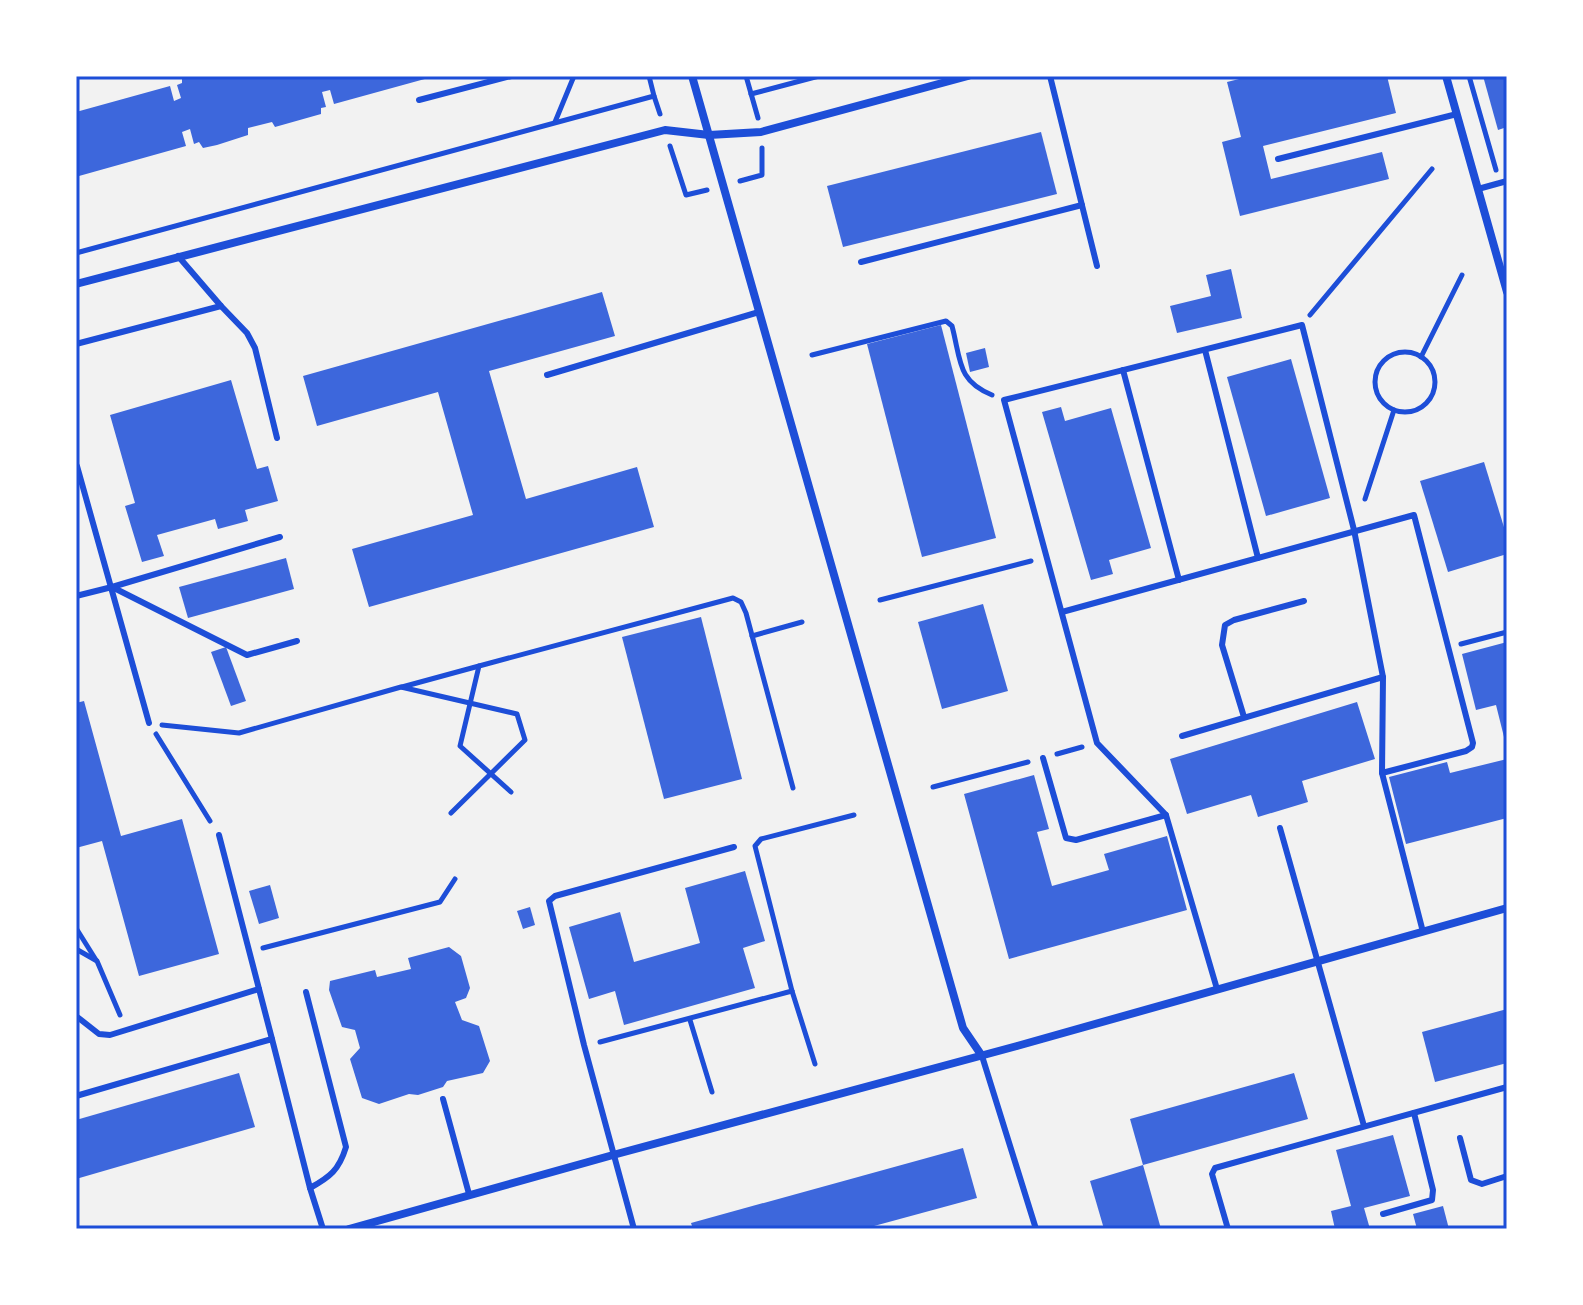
<svg xmlns="http://www.w3.org/2000/svg" width="1583" height="1305" font-family="'Noto Serif',serif">
	<rect width="100%" height="100%" fill="#f2f2f2"/>
	<g fill="#3d67dc">
		<polygon points="187,76 431,76 432,77 334,104 330,90 322,92 326,107 321,108 321,114 275,127 272,122 248,128 248,135 217,145 203,148 199,142 194,144 190,129 182,132 186,146 79,176 76,165 76,112 170,86 174,101 181,98 177,85 182,83 182,77"/>
		<polygon points="1251,76 1387,76 1396,113 1263,146 1271,179 1382,152 1389,179 1240,216 1222,142 1241,137 1227,82"/>
		<polygon points="1483,76 1507,76 1507,127 1498,130"/>
		<polygon points="1041,132 1057,194 843,247 827,186"/>
		<polygon points="1231,269 1242,318 1177,333 1170,306 1211,296 1206,275"/>
		<polygon points="602,292 615,336 489,371 526,499 637,467 654,527 369,607 352,549 473,515 438,392 317,426 303,376"/>
		<polygon points="941,325 996,538 922,557 867,344"/>
		<polygon points="985,348 989,367 970,372 966,353"/>
		<polygon points="1291,359 1330,498 1266,516 1227,377"/>
		<polygon points="231,380 257,469 268,466 278,501 245,510 248,521 218,529 215,519 157,535 164,556 142,562 125,506 135,503 110,415"/>
		<polygon points="1061,407 1065,421 1111,408 1151,548 1109,560 1113,574 1091,580 1042,412"/>
		<polygon points="1484,462 1507,537 1507,554 1448,572 1420,481"/>
		<polygon points="286,558 294,589 188,618 179,587"/>
		<polygon points="983,604 1008,691 942,709 918,622"/>
		<polygon points="701,617 742,779 664,799 622,637"/>
		<polygon points="1507,642 1507,745 1506,745 1496,705 1476,710 1462,654"/>
		<polygon points="226,647 246,701 231,706 211,652"/>
		<polygon points="84,701 121,836 182,819 219,954 139,976 102,841 76,848 76,703"/>
		<polygon points="1357,702 1375,759 1302,781 1308,802 1258,817 1251,795 1187,814 1170,759"/>
		<polygon points="1507,759 1507,818 1406,844 1389,777 1447,762 1450,773"/>
		<polygon points="1034,775 1049,829 1037,832 1052,886 1109,870 1104,854 1167,836 1187,910 1009,959 964,794"/>
		<polygon points="745,871 765,941 743,948 755,988 624,1025 615,991 589,999 569,927 620,912 634,962 700,943 685,888"/>
		<polygon points="270,885 279,918 259,924 249,891"/>
		<polygon points="530,907 535,925 523,929 517,911"/>
		<polygon points="449,947 461,956 470,988 466,998 455,1002 462,1020 479,1026 490,1061 483,1073 447,1081 443,1087 418,1095 409,1094 379,1104 362,1098 350,1059 360,1048 355,1030 342,1027 329,990 330,981 375,970 377,977 411,969 408,958"/>
		<polygon points="1507,1009 1507,1063 1435,1082 1422,1032"/>
		<polygon points="239,1073 255,1127 76,1179 76,1120"/>
		<polygon points="1294,1073 1308,1119 1143,1165 1130,1119"/>
		<polygon points="1393,1135 1410,1196 1364,1208 1370,1229 1335,1229 1331,1211 1351,1206 1336,1150"/>
		<polygon points="963,1148 977,1198 863,1229 693,1229 691,1223"/>
		<polygon points="1143,1165 1161,1229 1104,1229 1090,1181"/>
		<polygon points="1443,1206 1449,1229 1417,1229 1413,1214"/>
	</g>
	<g fill="none" stroke-linecap="round" stroke-linejoin="round">
		<g stroke="#1d4ed8" stroke-width="5">
			<polyline points="746,76 758,118"/>
			<polyline points="1469,76 1496,170"/>
			<polyline points="751,94 819,76"/>
			<polyline points="654,96 660,114"/>
			<polyline points="555,122 574,76"/>
			<polyline points="670,146 686,195 707,190"/>
			<polyline points="740,181 762,175 762,148"/>
			<polyline points="76,253 654,96 649,76"/>
			<polyline points="1310,315 1432,169"/>
			<circle cx="1405" cy="382" r="30"/>
			<path d="M812,355l134,-34 6,5c9,34 5,55 40,69"/>
			<polyline points="1421,357 1462,275"/>
			<polyline points="1365,499 1394,410"/>
			<polyline points="880,600 1031,561"/>
			<polyline points="752,636 802,622"/>
			<polyline points="1461,644 1507,632"/>
			<polyline points="402,687 479,666"/>
			<polyline points="162,725 239,733 401,687 517,714 525,740 451,813"/>
			<polyline points="156,734 210,821"/>
			<polyline points="1057,754 1082,747"/>
			<polyline points="933,787 1028,762"/>
			<polyline points="511,792 460,746 479,666 733,598 741,602 746,613 793,788"/>
			<polyline points="76,928 96,960"/>
			<polyline points="263,948 440,902 455,879"/>
			<polyline points="76,949 97,961 120,1015"/>
			<polyline points="690,1020 712,1092"/>
			<polyline points="600,1042 792,991"/>
			<polyline points="815,1064 792,991 755,846 761,839 854,815"/>
		</g>
		<g stroke="#1d4ed8" stroke-width="6">
			<polyline points="1050,76 1097,266"/>
			<polyline points="419,100 511,76"/>
			<polyline points="1278,159 1457,114"/>
			<polyline points="1478,189 1507,181"/>
			<polyline points="178,256 221,306 247,333 255,348 277,438"/>
			<polyline points="861,262 1082,205"/>
			<polyline points="76,344 221,306"/>
			<polyline points="1205,350 1258,558"/>
			<polyline points="1123,370 1179,580"/>
			<polyline points="547,375 759,312"/>
			<polyline points="77,466 149,723"/>
			<polyline points="112,587 280,537"/>
			<polyline points="76,596 112,587 247,655 297,641"/>
			<polyline points="1062,612 1414,515 1473,743 1472,747 1466,751 1382,773"/>
			<polyline points="1244,717 1222,645 1225,625 1234,620 1304,601"/>
			<polyline points="1182,736 1383,677"/>
			<polyline points="1043,758 1066,838 1076,840 1166,815"/>
			<polyline points="1280,828 1364,1126"/>
			<polyline points="219,835 272,1039"/>
			<polyline points="1217,989 1166,815 1097,743 1004,400 1302,325 1354,530 1383,677 1382,773 1423,932"/>
			<path d="M306,992l40,155c-7,23 -16,30 -36,41"/>
			<polyline points="76,1016 99,1034 110,1035 259,989"/>
			<polyline points="982,1056 1036,1229"/>
			<polyline points="76,1096 272,1039 310,1188 323,1229"/>
			<polyline points="443,1099 469,1194"/>
			<polyline points="1460,1138 1471,1180 1482,1184 1507,1176"/>
			<polyline points="1383,1214 1432,1200 1433,1190 1414,1113"/>
			<polyline points="634,1229 584,1045 549,901 555,896 734,847"/>
			<polyline points="1228,1229 1212,1174 1215,1168 1507,1087"/>
		</g>
		<g stroke="#1d4ed8" stroke-width="8">
			<polyline points="692,76 957,1007 963,1028 982,1056"/>
			<polyline points="1446,76 1507,292"/>
			<polyline points="76,284 665,130 709,135 761,132 968,76"/>
			<polyline points="349,1229 613,1155 1017,1046 1507,908"/>
		</g>
	</g>
	<rect width="1583" height="1305" fill="none" stroke="#ffffff" stroke-width="156"/>
	<rect x="78" y="78" width="1427" height="1149" fill="none" stroke="#1d4ed8" stroke-width="3"/>
</svg>
